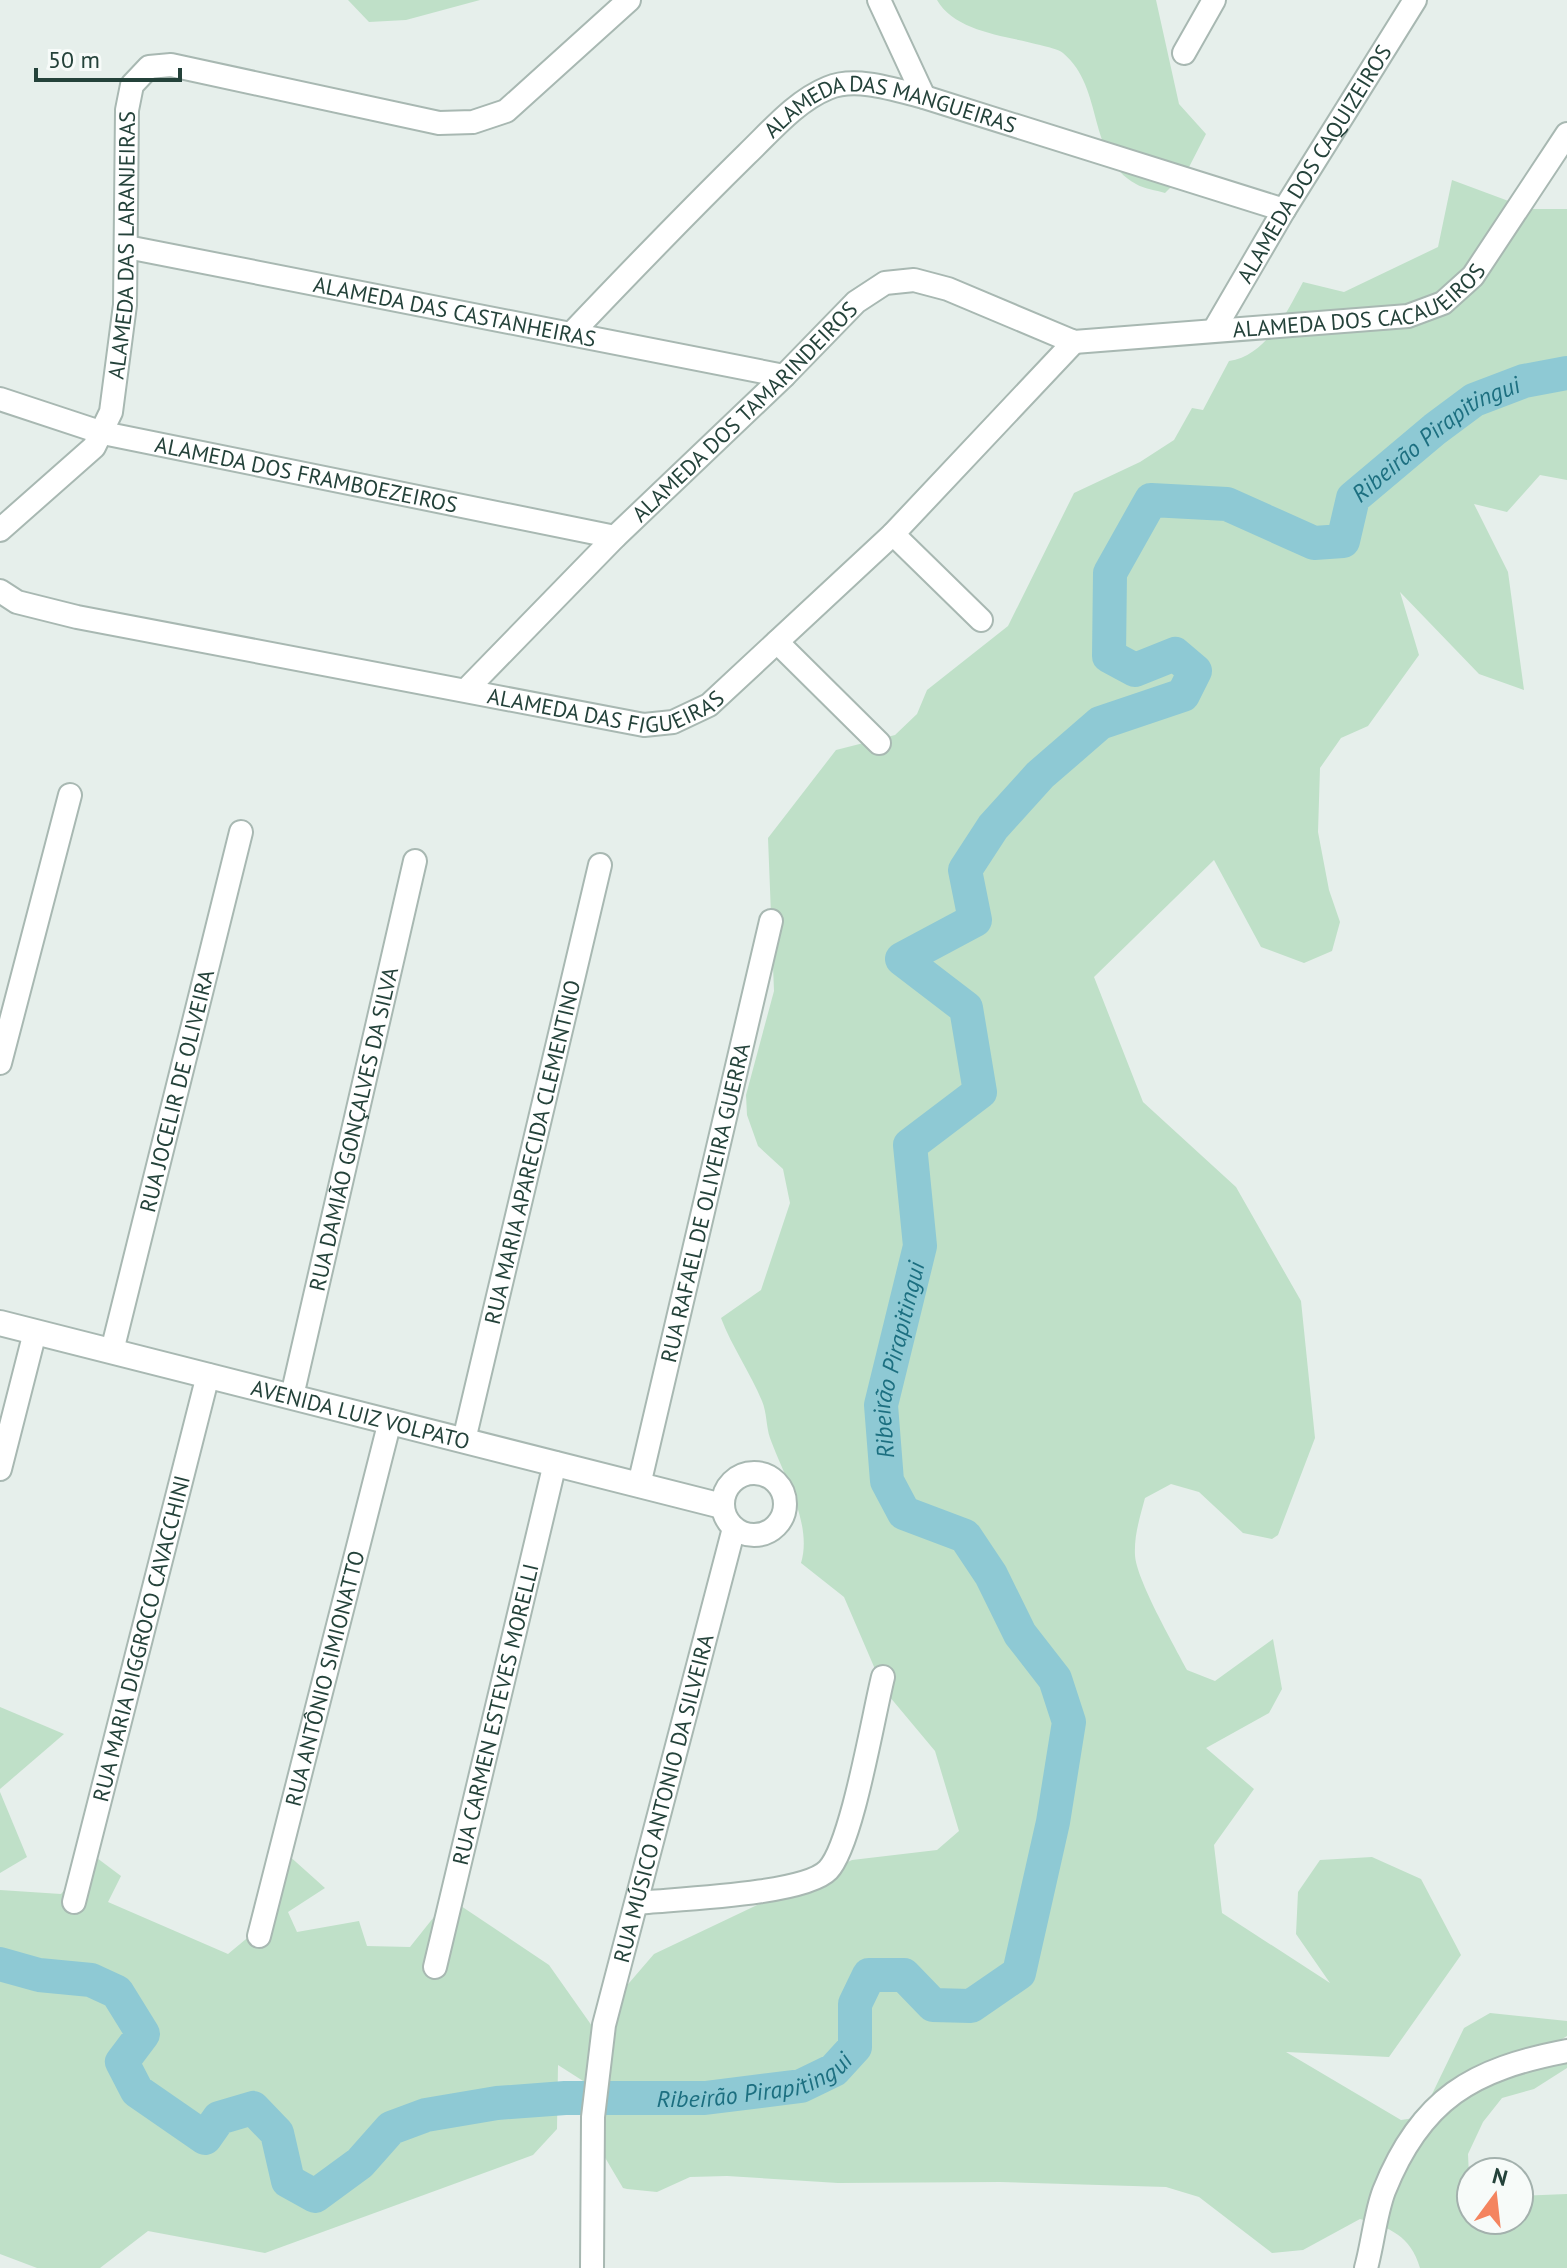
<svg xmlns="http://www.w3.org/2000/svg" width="1567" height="2268" font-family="'PT Sans',sans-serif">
	<rect width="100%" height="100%" fill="#e6efeb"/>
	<g fill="#bfe0c8">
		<polygon points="348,0 480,0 406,20 369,22"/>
		<path d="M937,0h219l23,104 27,30 -19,37 -22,22c-9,-3 -21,-4 -29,-9 -50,-28 -31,-96 -73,-131 -5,-4 -16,-6 -23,-8 -33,-9 -85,-13 -103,-45z"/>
		<path d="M1452,180l78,29h37v271l-27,-5 -33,37 -33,-8 34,68 16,118 -45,-16 -79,-82 19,63 -51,71 -27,12 -21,30 -2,64 11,58 11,32 -8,29 -28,12 -43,-16 -47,-87 -120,117 49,125 93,85 65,114 14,137 -37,97 -6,4 -29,-6 -44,-41 -28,-8 -26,14c-5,19 -11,37 -10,57 1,24 39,90 52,115l28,11 58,-42 9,50 -13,24 -63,35 48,41 -40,56 8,68 108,70 -34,-49 2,-42 22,-32 52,-3 49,22 40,76 -72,102 -103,-5 115,68 20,-3 43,-89 26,-15 77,8v15l-13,8 13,4v20l-33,21 -32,9 -19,24 -15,32 3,66h48v-24l48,-2v74h-147c-9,-32 -31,-41 -60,-49l-57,31 -31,3 -73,-56 -33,-10 -166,-5 -162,1 -111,-7 -37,1 -33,15 -30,-3 -4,-1 -26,-44 5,-51 -44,-28 -1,64 -24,26 -268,98 -117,-22 -48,37h-63l-37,-14v-364l61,4 32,-39 28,21 -13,26 120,52 29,-24 20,-85 48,43 -37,24 9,20 62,-11 8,25 43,1 39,-49 100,67 43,61 62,-72 198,-94 85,-10 22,-19 -24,-80 -51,-61 -40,-93 -43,-34c12,-39 -18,-89 -31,-125 -4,-12 -3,-25 -8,-37 -12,-29 -30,-54 -41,-83l40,-28 29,-87 -7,-34 -25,-23 -11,-31 -1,-20 28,-104 -6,-153 68,-88 59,-15 22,-21 10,-24 81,-64 66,-133 66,-31 34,-22 18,-32 11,2 26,-49c37,-5 58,-49 74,-79l41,10 94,-45z"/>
		<polygon points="0,1707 64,1734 0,1789"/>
		<polygon points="0,1792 27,1857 0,1873"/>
	</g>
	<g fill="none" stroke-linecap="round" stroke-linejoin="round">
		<path stroke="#8ec9d4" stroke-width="34" id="s1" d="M0,1964l39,11 52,5 26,12 26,42 -21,28 15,29 68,47 14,-20 34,-10 24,25 11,48 27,15 45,-33 31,-35 35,-13 71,-12 68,-5h140l96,-12 33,-16 21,-23v-43l14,-29h35l29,30 38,1 48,-33 34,-151 16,-100 -14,-43 -35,-45 -29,-59 -26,-39 -61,-23 -17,-32 -6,-76 39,-159 -10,-101 70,-53 -14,-84 -64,-49 73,-39 -10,-50 28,-43 47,-52 60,-52 83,-28 12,-24 -20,-17 -40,16 -26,-14 1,-83 41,-73 76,4 87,39 29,-2 10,-43 82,-69 39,-29 50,-19 43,-8"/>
		<g stroke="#a8b8b2" stroke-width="26">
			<g id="minor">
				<polyline points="879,0 924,97"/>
				<polyline points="1184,53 1214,0"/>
				<path id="s2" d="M127,247l657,129"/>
				<path id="s3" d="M1214,330l70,-120 131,-210"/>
				<path id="s4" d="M571,334c58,-61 116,-121 176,-180 24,-23 49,-53 81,-66 28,-12 68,2 96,9l360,113"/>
				<path id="s5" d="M0,399l103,34 512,104"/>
				<path id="s6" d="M0,530l94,-83 17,-35 14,-107 2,-195 5,-25 17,-18 22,-2 268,58 34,-1 33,-11 123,-111"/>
				<polyline points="893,534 981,620"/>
				<path id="s7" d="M0,591l17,11 60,15 567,108 29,-3 36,-17 184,-171 181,-192"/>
				<polyline points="777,642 879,743"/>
				<path id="s8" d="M466,690l149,-153 169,-161 72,-74 29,-19 29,-3 34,9 126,53 334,-26 35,-13 30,-27 94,-142"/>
				<polyline points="0,1063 70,795"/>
				<path id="s9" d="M112,1351l129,-519"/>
				<path id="s10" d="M292,1396l123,-535"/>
				<path id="s11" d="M464,1440l136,-575"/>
				<polyline points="0,1469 35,1332"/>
				<circle cx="754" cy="1504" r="31"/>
				<path id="s12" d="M639,1485l132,-564"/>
				<path id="s13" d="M74,1902l134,-527"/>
				<path d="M637,1903c38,-4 167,-8 191,-33 24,-25 45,-153 55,-193"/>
				<path id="s14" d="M259,1936l131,-515"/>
				<path id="s15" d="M435,1967l120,-504"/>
				<path id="s16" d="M592,2268l1,-151 11,-92 130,-497"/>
				<path d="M1366,2268c7,-25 9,-53 18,-77 37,-93 89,-122 183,-140"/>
			</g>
		</g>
		<g stroke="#a8b8b2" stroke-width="28">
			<g id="tertiary">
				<path id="s17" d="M0,1323l722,183"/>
			</g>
		</g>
		<use href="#minor" stroke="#fff" stroke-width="22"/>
		<use href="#tertiary" stroke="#fff" stroke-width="24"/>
	</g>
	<g text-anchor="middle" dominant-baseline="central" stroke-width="6" stroke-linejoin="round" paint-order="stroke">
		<g font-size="22" fill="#24423a" stroke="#f7fbf9">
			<text stroke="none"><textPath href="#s4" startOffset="416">ALAMEDA DAS MANGUEIRAS</textPath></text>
			<text stroke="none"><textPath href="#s3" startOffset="194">ALAMEDA DOS CAQUIZEIROS</textPath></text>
			<text stroke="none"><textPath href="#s6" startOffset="332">ALAMEDA DAS LARANJEIRAS</textPath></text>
			<text stroke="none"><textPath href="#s8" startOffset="1078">ALAMEDA DOS CACAUEIROS</textPath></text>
			<text stroke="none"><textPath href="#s2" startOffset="334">ALAMEDA DAS CASTANHEIRAS</textPath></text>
			<text stroke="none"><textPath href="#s8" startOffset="394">ALAMEDA DOS TAMARINDEIROS</textPath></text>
			<text stroke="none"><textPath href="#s5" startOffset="316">ALAMEDA DOS FRAMBOEZEIROS</textPath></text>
			<text stroke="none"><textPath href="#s7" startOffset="622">ALAMEDA DAS FIGUEIRAS</textPath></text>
			<text stroke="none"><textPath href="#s9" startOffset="268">RUA JOCELIR DE OLIVEIRA</textPath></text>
			<text stroke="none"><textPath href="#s10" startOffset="274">RUA DAMIÃO GONÇALVES DA SILVA</textPath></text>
			<text stroke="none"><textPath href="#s11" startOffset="296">RUA MARIA APARECIDA CLEMENTINO</textPath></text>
			<text stroke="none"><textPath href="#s12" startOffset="290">RUA RAFAEL DE OLIVEIRA GUERRA</textPath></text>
			<text stroke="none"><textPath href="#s17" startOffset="372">AVENIDA LUIZ VOLPATO</textPath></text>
			<text stroke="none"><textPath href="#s13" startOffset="272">RUA MARIA DIGGROCO CAVACCHINI</textPath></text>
			<text stroke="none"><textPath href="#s14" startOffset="266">RUA ANTÔNIO SIMIONATTO</textPath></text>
			<text stroke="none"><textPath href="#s15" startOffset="260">RUA CARMEN ESTEVES MORELLI</textPath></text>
			<text stroke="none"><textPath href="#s16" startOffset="478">RUA MÚSICO ANTONIO DA SILVEIRA</textPath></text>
		</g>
		<g font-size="24" font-style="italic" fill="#1c6f80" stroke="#f7fbf9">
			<text stroke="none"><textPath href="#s1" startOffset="3558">Ribeirão Pirapitingui</textPath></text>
			<text stroke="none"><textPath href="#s1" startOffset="2024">Ribeirão Pirapitingui</textPath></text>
			<text stroke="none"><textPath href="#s1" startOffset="968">Ribeirão Pirapitingui</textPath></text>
		</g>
	</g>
	<g transform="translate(1495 2196) rotate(15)"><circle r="38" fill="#f7fbf9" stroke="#a3b1ad" stroke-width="2"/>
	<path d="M0-6L14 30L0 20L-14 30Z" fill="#f4845f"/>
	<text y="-12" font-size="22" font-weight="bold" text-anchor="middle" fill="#24423a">N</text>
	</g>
	<path d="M36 68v12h144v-12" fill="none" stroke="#24423a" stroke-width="4"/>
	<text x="48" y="68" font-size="24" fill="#24423a" stroke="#f7fbf9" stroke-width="6" paint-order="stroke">50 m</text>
</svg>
